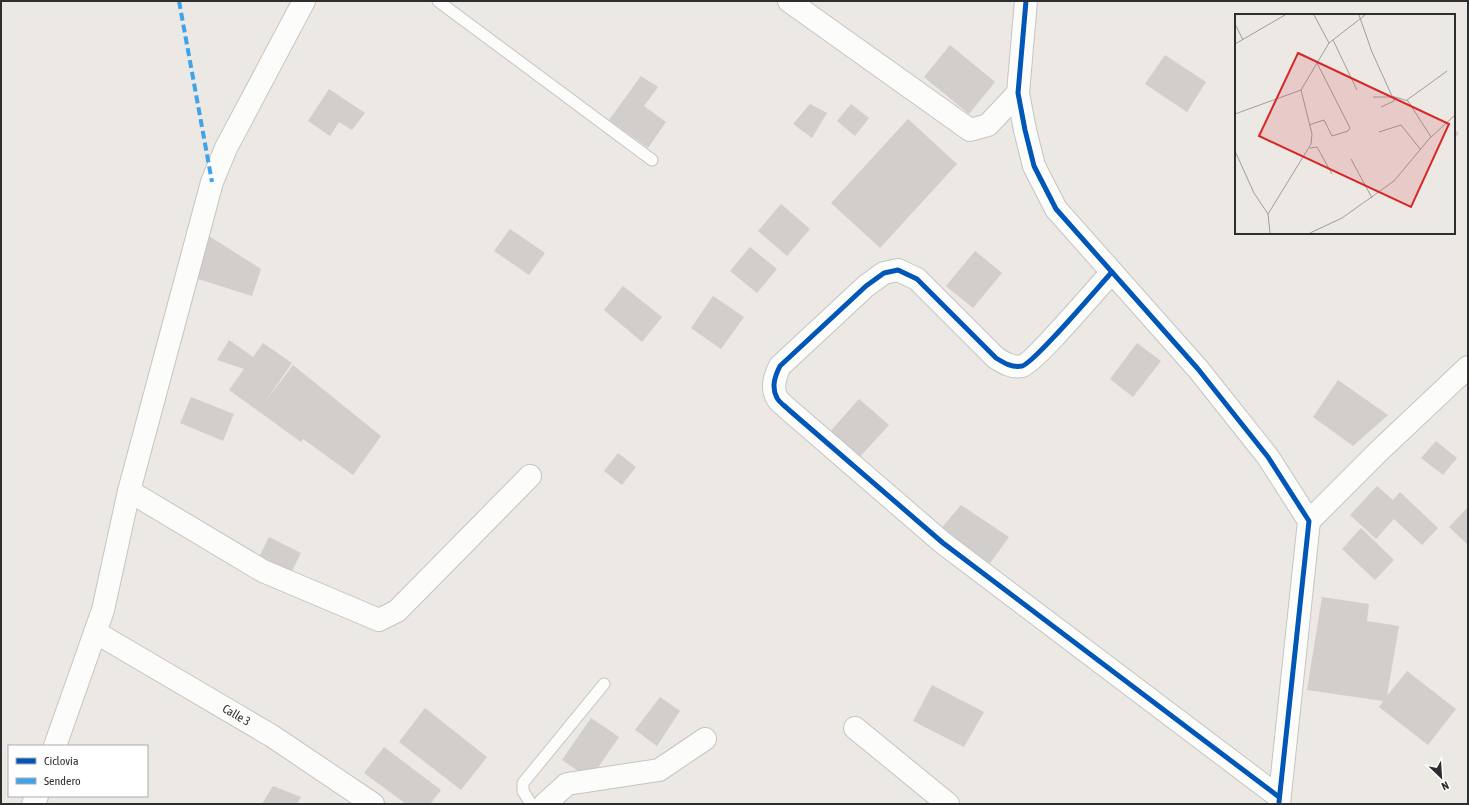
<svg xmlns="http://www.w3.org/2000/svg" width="1469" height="805" font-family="'Asap Condensed',sans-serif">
	<rect width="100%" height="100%" fill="#ece8e4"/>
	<g fill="#d1cecb">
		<polygon points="950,45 995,82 969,114 924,77"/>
		<polygon points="1165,55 1206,82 1187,112 1145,84"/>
		<polygon points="641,76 658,87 644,106 666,122 648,148 609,120"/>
		<polygon points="329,89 365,113 352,130 339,122 330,136 308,121"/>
		<polygon points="810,104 827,113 812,138 793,124"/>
		<polygon points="851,104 869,118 855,136 837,121"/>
		<polygon points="908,119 957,164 880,248 831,203"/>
		<polygon points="1454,129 1459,133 1454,140"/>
		<polygon points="781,204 810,229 787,256 758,231"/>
		<polygon points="510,229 545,253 529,275 494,251"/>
		<polygon points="209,236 261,269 252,296 195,278"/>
		<polygon points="750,247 777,269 757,293 730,271"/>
		<polygon points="975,251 1002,273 973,308 946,286"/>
		<polygon points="623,286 662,317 642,342 604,310"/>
		<polygon points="713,296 744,317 721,349 691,328"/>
		<polygon points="229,340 253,357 263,343 292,363 265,402 293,365 381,436 353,475 303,439 301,442 229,390 244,369 217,360"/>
		<polygon points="1137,343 1161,361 1133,397 1110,379"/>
		<polygon points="1338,380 1388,415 1353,446 1313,417"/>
		<polygon points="191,397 234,414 223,441 180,423"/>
		<polygon points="859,399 889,425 857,460 828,434"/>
		<polygon points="1436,441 1457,458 1443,475 1421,458"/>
		<polygon points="618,453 636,467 622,485 604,471"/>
		<polygon points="1377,486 1393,500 1400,492 1438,528 1422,545 1394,519 1376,539 1350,515"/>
		<polygon points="961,505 1009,537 988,566 939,531"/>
		<polygon points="1468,507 1468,545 1449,527"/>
		<polygon points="1361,528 1394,560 1375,580 1342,549"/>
		<polygon points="269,537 301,553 288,579 256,563"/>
		<polygon points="1322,597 1369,604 1367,621 1399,626 1387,696 1407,671 1456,709 1428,745 1379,707 1383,701 1307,690"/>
		<polygon points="932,685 984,712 964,747 913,721"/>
		<polygon points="660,697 680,711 657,746 635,730"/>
		<polygon points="425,708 487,757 461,790 399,742"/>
		<polygon points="591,718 619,737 590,779 562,760"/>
		<polygon points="384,747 441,790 430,804 406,804 364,773"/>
		<polygon points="273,786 301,797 297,804 262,804"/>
	</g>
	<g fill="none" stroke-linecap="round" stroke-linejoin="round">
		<g stroke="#c5c4c5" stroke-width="13">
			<g id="service">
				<polyline points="438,1 652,160"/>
				<polyline points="531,804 523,791 523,783 604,684"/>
			</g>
		</g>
		<g stroke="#c5c4c5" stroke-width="24">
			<g id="minor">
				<polyline points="789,1 970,130 988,125 1018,93"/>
				<polyline points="1026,1 1018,93 1025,130 1034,166 1056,209 1198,369 1268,457 1309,521 1279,804"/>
				<path d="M1112,272c-13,14 -78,91 -90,94 -10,2 -18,-3 -26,-8l-79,-79 -19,-9 -14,3 -18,13 -86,80c-5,10 -9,21 -3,32 2,4 8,8 12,12l154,133 336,254"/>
				<polyline points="129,491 263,571 379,620 397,611 530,476"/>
				<polyline points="1309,521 1378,452 1468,367"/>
				<path id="s1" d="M95,632l177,104 101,68"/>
				<polyline points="855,728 948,804"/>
				<polyline points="55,746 103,610 129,491 212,182 226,148 304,1"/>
				<polyline points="33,804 37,796"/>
				<polyline points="545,804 567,784 659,770 705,739"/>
			</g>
		</g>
		<use href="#service" stroke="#fcfcfb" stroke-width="11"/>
		<use href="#minor" stroke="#fcfcfb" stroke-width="22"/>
		<polyline stroke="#3ea3eb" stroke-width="4" stroke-dasharray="8 4" stroke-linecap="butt" points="179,1 212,182"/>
		<g stroke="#fff" stroke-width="8">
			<g id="cycleway">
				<polyline points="1026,1 1018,93 1025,130 1034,166 1056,209 1198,369 1268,457 1309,521 1279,802"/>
				<path d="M1112,272c-13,14 -78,91 -90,94 -10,2 -18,-3 -26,-8l-79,-79 -19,-9 -14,3 -18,13 -86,80c-5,10 -9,21 -3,32 2,4 8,8 12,12l154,133 336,254"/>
			</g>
		</g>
		<use href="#cycleway" stroke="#0057b8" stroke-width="5"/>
	</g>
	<g text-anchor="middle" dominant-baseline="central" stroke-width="3" stroke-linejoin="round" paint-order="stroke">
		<g font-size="12" fill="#2e2e2e" stroke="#fff">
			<text stroke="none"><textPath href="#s1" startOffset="164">Calle 3</textPath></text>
		</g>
	</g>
	<g transform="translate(1235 14)">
		<rect width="220" height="220" fill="#ece8e4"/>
		<path fill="none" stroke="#a09e9b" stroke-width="1" d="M79,1l15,28M124,1l13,37 20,44 16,5 23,36M0,10l8,16M98,26l24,50M0,30l50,-29M138,83h21M172,86l40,-29M146,93l13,-6v-3M0,100l66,-24M74,111l15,-5 8,16 16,-5 2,-3 -33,-65M144,118l22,-7 20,25M75,134l7,-1 15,27M0,137l19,42 14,21 2,19M116,145l21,39M33,200l43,-70 1,-10 -11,-44 28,-47 36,-28M75,219l32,-15 52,-37 35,-42 26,-24"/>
		<path fill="#d62828" fill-opacity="0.15" stroke="#d62828" stroke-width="2" d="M63,39l151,71 -38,83 -152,-71z"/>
		<rect width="220" height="220" fill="none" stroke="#2e2e2e" stroke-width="2"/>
	</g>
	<rect width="1469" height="805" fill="none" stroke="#2e2e2e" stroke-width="4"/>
	<rect x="8" y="745" width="140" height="52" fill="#ffffff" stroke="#ababab"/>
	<rect x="16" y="758" width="20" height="6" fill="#0057b8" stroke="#ababab"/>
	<text x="44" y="765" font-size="12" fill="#2e2e2e">Ciclovía</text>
	<rect x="16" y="778" width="20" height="6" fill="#3ea3eb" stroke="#ababab"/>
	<text x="44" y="785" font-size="12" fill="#2e2e2e">Sendero</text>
	<g transform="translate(1441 777) rotate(155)" stroke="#ffffff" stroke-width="3" paint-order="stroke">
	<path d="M0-3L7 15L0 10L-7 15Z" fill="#2e2e2e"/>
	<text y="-6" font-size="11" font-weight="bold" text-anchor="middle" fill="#2e2e2e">N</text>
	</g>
</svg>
